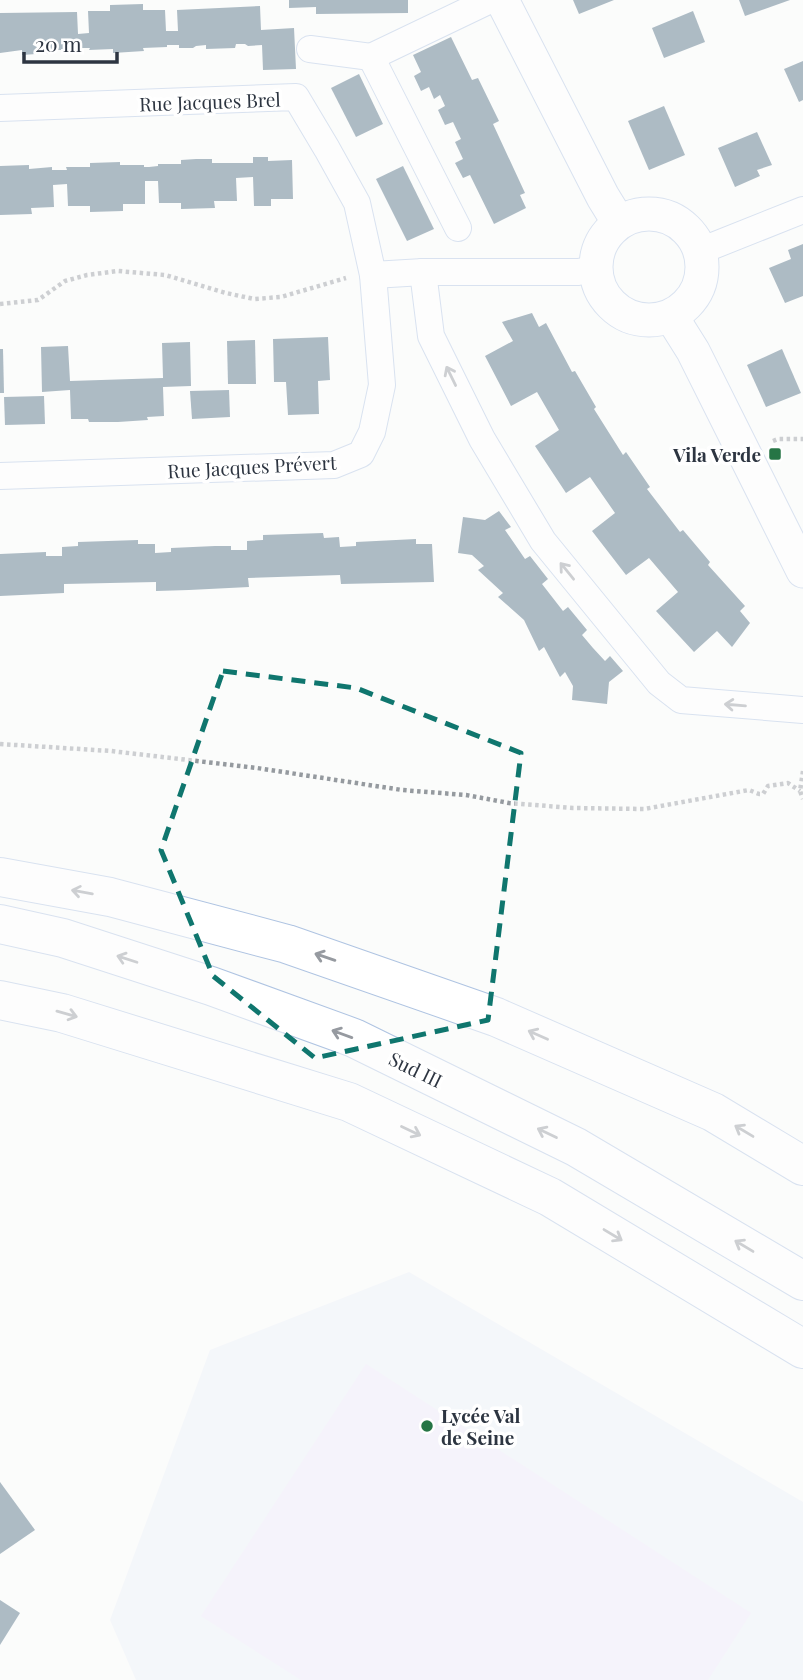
<svg xmlns="http://www.w3.org/2000/svg" width="803" height="1680" font-family="'Playfair Display',serif">
	<rect width="100%" height="100%" fill="#fbfcfb"/>
	<polygon fill="#ecf1f8" points="409,1272 803,1502 803,1680 136,1680 110,1620 210,1350"/>
	<polygon fill="#eee8fa" points="366,1364 751,1613 708,1680 301,1680 201,1616"/>
	<g fill="#4e6e82">
		<polygon points="289,0 408,0 408,13 316,14 316,7 289,8"/>
		<polygon points="573,0 614,0 579,14"/>
		<polygon points="739,0 790,0 745,16"/>
		<polygon points="143,4 143,10 165,10 166,31 178,31 177,10 260,6 261,30 294,28 296,69 263,70 262,45 248,46 245,44 236,44 235,48 206,49 206,45 196,46 193,48 179,48 179,45 167,45 167,47 143,48 144,51 113,53 113,49 89,50 90,48 78,48 78,51 64,52 62,50 52,50 51,53 22,55 22,50 0,53 0,13 77,12 78,34 89,33 88,11 110,11 110,5"/>
		<polygon points="693,11 705,42 664,58 652,28"/>
		<polygon points="451,37 472,80 478,78 499,121 493,124 525,193 520,195 526,208 494,224 470,175 463,178 455,163 463,159 455,142 461,139 453,122 445,125 438,110 445,106 440,95 434,99 429,87 421,91 414,76 421,72 413,55"/>
		<polygon points="803,61 803,100 799,102 784,69"/>
		<polygon points="359,74 383,124 356,137 331,88"/>
		<polygon points="664,106 685,155 649,170 628,121"/>
		<polygon points="757,132 772,165 757,170 760,176 735,187 718,148"/>
		<polygon points="253,157 268,157 268,161 292,160 293,199 271,199 271,206 254,206 253,177 236,178 237,201 214,201 215,208 181,209 181,203 159,203 158,181 145,181 145,204 123,204 123,211 90,212 90,206 68,206 67,184 53,185 54,207 31,208 32,214 0,215 0,166 29,165 29,169 52,167 52,170 67,170 66,167 90,167 90,163 120,162 120,165 144,165 144,167 149,167 158,166 158,164 181,164 181,160 196,159 212,159 212,163 253,163"/>
		<polygon points="403,166 434,229 407,241 376,179"/>
		<polygon points="803,244 803,296 785,303 769,268 791,259 788,250"/>
		<polygon points="532,313 539,327 546,323 572,372 575,371 596,407 594,409 623,455 626,452 650,487 647,489 680,532 683,530 710,562 708,565 745,606 740,611 750,623 732,647 717,631 694,652 656,611 678,592 649,558 626,575 592,531 615,513 590,477 566,493 535,446 559,430 537,392 511,406 485,356 513,341 502,322"/>
		<polygon points="328,337 330,380 318,381 319,414 288,415 286,382 274,382 273,339"/>
		<polygon points="255,340 256,384 228,384 227,341"/>
		<polygon points="190,342 191,386 163,387 164,416 147,417 148,420 118,422 89,422 88,419 71,419 70,390 42,392 41,347 68,346 70,381 163,378 162,343"/>
		<polygon points="0,349 3,349 4,393 0,393"/>
		<polygon points="782,349 801,393 766,407 747,365"/>
		<polygon points="229,390 230,417 192,419 190,391"/>
		<polygon points="44,396 45,424 5,425 4,397"/>
		<polygon points="499,511 511,527 505,530 525,559 530,556 548,579 542,584 563,611 568,607 587,630 582,635 593,648 605,661 610,656 623,671 609,682 607,704 572,700 573,686 565,672 560,677 544,647 539,651 524,620 498,597 503,593 478,570 484,566 472,555 458,553 463,517 485,520"/>
		<polygon points="323,533 324,538 339,537 340,547 356,546 356,542 416,539 416,544 432,544 434,582 341,584 340,575 248,578 249,587 189,590 156,591 156,582 64,584 64,593 0,596 0,554 46,552 46,556 62,556 62,547 78,546 78,542 138,540 138,544 155,544 155,553 171,552 171,548 215,546 231,546 231,550 247,550 247,541 263,540 263,535"/>
		<polygon points="0,1482 35,1530 0,1554"/>
		<polygon points="0,1600 20,1613 0,1645"/>
	</g>
	<g fill="none" stroke-linecap="round" stroke-linejoin="round">
		<g stroke="#afc4e2" stroke-width="28">
			<g id="minor">
				<polyline points="310,49 371,57"/>
				<polyline points="0,108 296,97 327,149 357,203 373,275 423,272 578,272 596,269"/>
				<polyline points="458,228 371,57 490,0"/>
				<polyline points="700,251 803,210"/>
				<polyline points="423,272 431,336 482,439 543,541 659,683 681,700 803,710"/>
				<polyline points="0,476 334,465 361,454 372,432 382,385 373,275"/>
			</g>
		</g>
		<g stroke="#afc4e2" stroke-width="35">
			<g id="tertiary">
				<polyline points="502,0 603,197 619,223"/>
				<circle cx="649" cy="267" r="53"/>
				<polyline points="671,316 693,351 803,571"/>
			</g>
		</g>
		<g stroke="#afc4e2" stroke-width="40">
			<g id="trunk">
				<polyline points="0,877 110,897 287,944 496,1017 713,1112 803,1166"/>
				<polyline points="0,924 63,938 211,986 354,1038 576,1147 803,1281"/>
				<polyline points="0,1000 62,1013 349,1102 550,1197 803,1349"/>
			</g>
		</g>
		<g stroke="#959a9f" stroke-width="4.5" stroke-dasharray="3.5 3.5" stroke-linecap="butt">
			<polyline points="0,304 38,300 65,281 87,275 118,271 165,275 226,293 254,299 281,297 346,278"/>
			<polyline points="773,441 778,439 803,439"/>
			<polyline points="0,744 111,751 257,768 402,790 466,795 509,803 573,808 644,809 749,790 759,794 763,794 768,786 788,783 800,791"/>
			<polyline points="803,771 800,791 803,799"/>
		</g>
		<use href="#minor" stroke="#fff" stroke-width="26"/>
		<use href="#tertiary" stroke="#fff" stroke-width="33"/>
		<use href="#trunk" stroke="#fff" stroke-width="38"/>
	</g>
	<defs><path id="oneway-shaft" d="M-6 0H5M1.5-3L5.5 0L1.5 3" fill="none" stroke-width="1.6" stroke-linecap="round" stroke-linejoin="round" transform="scale(1.75)"/></defs>
	<g stroke="#969aa0">
		<use href="#oneway-shaft" transform="translate(451 376) rotate(-116)"/>
		<use href="#oneway-shaft" transform="translate(567 571) rotate(-129)"/>
		<use href="#oneway-shaft" transform="translate(735 705) rotate(-175)"/>
		<use href="#oneway-shaft" transform="translate(82 892) rotate(-170)"/>
		<use href="#oneway-shaft" transform="translate(325 957) rotate(-161)"/>
		<use href="#oneway-shaft" transform="translate(127 959) rotate(-162)"/>
		<use href="#oneway-shaft" transform="translate(67 1014) rotate(16)"/>
		<use href="#oneway-shaft" transform="translate(342 1034) rotate(-160)"/>
		<use href="#oneway-shaft" transform="translate(538 1035) rotate(-156)"/>
		<use href="#oneway-shaft" transform="translate(411 1131) rotate(25)"/>
		<use href="#oneway-shaft" transform="translate(744 1131) rotate(-149)"/>
		<use href="#oneway-shaft" transform="translate(547 1133) rotate(-154)"/>
		<use href="#oneway-shaft" transform="translate(613 1235) rotate(31)"/>
		<use href="#oneway-shaft" transform="translate(744 1246) rotate(-149)"/>
	</g>
	<path d="M0 0H803V1680H0ZM223,671l133,17 165,65 -33,267 -173,38 -102,-82 -52,-126z" fill="#fbfcfb" fill-opacity=".55" fill-rule="evenodd"/>
	<path fill="none" stroke="#0f766e" stroke-width="5" stroke-dasharray="14 9" stroke-linejoin="round" d="M223,671l133,17 165,65 -33,267 -173,38 -102,-82 -52,-126z"/>
	<g fill="#267545" stroke="#fff" stroke-width="2.5">
		<rect x="768" y="447" width="14" height="14" rx="3.5"/>
		<circle cx="427" cy="1426" r="7"/>
	</g>
	<g text-anchor="middle" dominant-baseline="central" stroke-width="7" stroke-linejoin="round" paint-order="stroke">
		<g font-size="19" fill="#2d3541" stroke="#fff">
			<text transform="translate(210 101) rotate(-2)">Rue Jacques Brel</text>
			<text transform="translate(252 466) rotate(-3)">Rue Jacques Prévert</text>
			<text transform="translate(416 1069) rotate(26)">Sud III</text>
		</g>
		<g font-size="19" font-weight="bold" fill="#2d3541" stroke="#fff" text-anchor="end">
			<text x="761" y="454">Vila Verde</text>
			<text x="441" y="1415" text-anchor="start">Lycée Val<tspan x="441" dy="22">de Seine</tspan></text>
		</g>
	</g>
	<path d="M24 52v10h93v-10" fill="none" stroke="#2d3541" stroke-width="3.5"/>
	<text x="35" y="52" font-size="21" fill="#2d3541" stroke="#ffffff" stroke-width="5" paint-order="stroke">20 m</text>
</svg>
